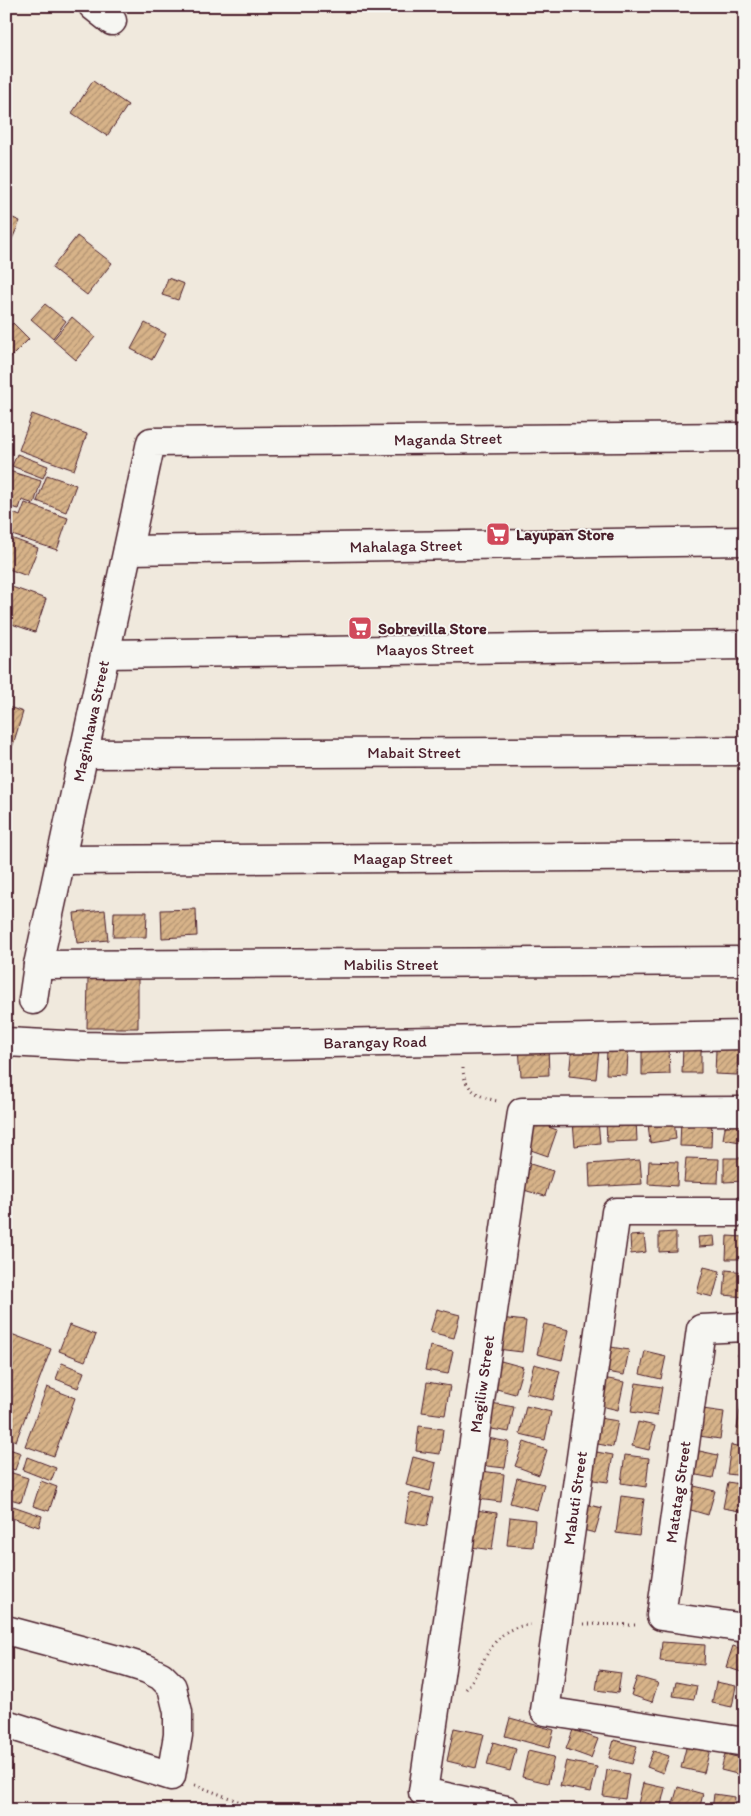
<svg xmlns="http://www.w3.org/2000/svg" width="751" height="1816" font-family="Itim,sans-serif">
	<defs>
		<pattern id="building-hatch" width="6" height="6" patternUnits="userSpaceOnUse" patternTransform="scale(1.25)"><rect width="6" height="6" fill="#d7b389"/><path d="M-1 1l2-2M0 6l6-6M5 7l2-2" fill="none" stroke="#b09170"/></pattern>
	</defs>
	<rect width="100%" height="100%" fill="#f0e9dd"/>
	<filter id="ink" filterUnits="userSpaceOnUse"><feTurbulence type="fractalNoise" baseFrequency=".02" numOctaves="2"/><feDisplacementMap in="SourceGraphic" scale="10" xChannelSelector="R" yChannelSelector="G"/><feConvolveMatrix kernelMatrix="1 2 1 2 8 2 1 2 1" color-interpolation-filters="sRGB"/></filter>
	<g filter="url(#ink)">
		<g fill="url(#building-hatch)" stroke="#4a1f2b">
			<polygon points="93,81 128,105 107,136 72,113"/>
			<polygon points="6,215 20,221 6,253"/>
			<polygon points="77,236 112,263 87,295 52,268"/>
			<polygon points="168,278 184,284 178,300 162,295"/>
			<polygon points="45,304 66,321 53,338 31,319"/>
			<polygon points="72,317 95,337 76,360 53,340"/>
			<polygon points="13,323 29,339 6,362 6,330"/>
			<polygon points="145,323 166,334 152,360 131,349"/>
			<polygon points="32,414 87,434 74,470 19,450"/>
			<polygon points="17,454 48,466 43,478 12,466"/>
			<polygon points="6,470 41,481 34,504 22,500 19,509 6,506"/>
			<polygon points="47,475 76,485 66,512 37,501"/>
			<polygon points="25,503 68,518 57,550 6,533 11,512 20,516"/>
			<polygon points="11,538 38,548 27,576 6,568 6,551"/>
			<polygon points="6,585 46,599 35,632 6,622"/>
			<polygon points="6,706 23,712 8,761 6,760"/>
			<polygon points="196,909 197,936 162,938 161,910"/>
			<polygon points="105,910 108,940 77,943 74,913"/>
			<polygon points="114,912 147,912 146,937 113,937"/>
			<polygon points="88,978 138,978 138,1028 87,1028"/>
			<polygon points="548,1045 549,1075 521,1076 519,1047"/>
			<polygon points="683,1045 701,1046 701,1073 682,1073"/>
			<polygon points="572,1046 599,1049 596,1079 569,1076"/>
			<polygon points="669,1047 670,1074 642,1075 642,1048"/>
			<polygon points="607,1049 628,1050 627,1075 606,1074"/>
			<polygon points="716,1049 738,1049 737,1075 715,1074"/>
			<polygon points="681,1118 712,1119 711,1147 680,1146"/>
			<polygon points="636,1119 637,1141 607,1142 606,1120"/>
			<polygon points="674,1120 676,1139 650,1143 648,1123"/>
			<polygon points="598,1121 600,1143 575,1146 573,1123"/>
			<polygon points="535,1122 557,1130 548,1156 525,1148"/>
			<polygon points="726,1122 743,1125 740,1142 723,1139"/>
			<polygon points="686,1158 719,1159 718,1183 684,1182"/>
			<polygon points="724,1158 745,1158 745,1181 724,1182"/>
			<polygon points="640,1160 642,1184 590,1187 589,1164"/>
			<polygon points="649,1161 678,1162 677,1186 648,1184"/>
			<polygon points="527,1163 553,1171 545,1196 520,1189"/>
			<polygon points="676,1232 676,1251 659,1252 659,1233"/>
			<polygon points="644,1235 646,1252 631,1254 630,1236"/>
			<polygon points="714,1236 715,1246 699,1247 698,1237"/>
			<polygon points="727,1236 745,1237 745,1259 726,1259"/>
			<polygon points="704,1267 720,1271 713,1297 697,1293"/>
			<polygon points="726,1270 745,1272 744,1297 724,1295"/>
			<polygon points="437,1309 460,1315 454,1338 430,1332"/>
			<polygon points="500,1318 526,1321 522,1352 497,1349"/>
			<polygon points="544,1324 569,1330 562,1360 537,1354"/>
			<polygon points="69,1325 96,1335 85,1361 59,1351"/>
			<polygon points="6,1332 51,1349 16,1441 6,1437"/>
			<polygon points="430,1346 453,1351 448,1374 425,1370"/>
			<polygon points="605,1346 629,1350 624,1375 601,1371"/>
			<polygon points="645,1351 666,1356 661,1379 640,1374"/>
			<polygon points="501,1361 523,1367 515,1394 493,1388"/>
			<polygon points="62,1363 84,1372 78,1388 56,1379"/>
			<polygon points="534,1364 560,1371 553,1400 526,1393"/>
			<polygon points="598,1377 624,1382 618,1410 593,1404"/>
			<polygon points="427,1382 450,1386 445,1415 422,1412"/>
			<polygon points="636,1383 662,1387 657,1416 631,1412"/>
			<polygon points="744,1384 745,1384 745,1437 736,1435"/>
			<polygon points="47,1387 75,1398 54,1456 25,1446"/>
			<polygon points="491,1403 514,1407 509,1432 486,1428"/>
			<polygon points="526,1406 551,1412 545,1440 520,1434"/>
			<polygon points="703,1409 724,1412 720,1439 699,1436"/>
			<polygon points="593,1417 618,1421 613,1447 588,1442"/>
			<polygon points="638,1422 655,1426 649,1450 632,1446"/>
			<polygon points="419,1426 443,1429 440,1454 416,1451"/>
			<polygon points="482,1437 509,1442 505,1468 478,1465"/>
			<polygon points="524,1442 547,1450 539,1475 515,1466"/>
			<polygon points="731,1445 745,1447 745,1476 727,1474"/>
			<polygon points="6,1448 21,1453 15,1470 6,1467"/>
			<polygon points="695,1450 718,1455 713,1478 691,1474"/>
			<polygon points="591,1451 613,1455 608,1482 586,1479"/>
			<polygon points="625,1455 649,1458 646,1487 621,1483"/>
			<polygon points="27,1457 56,1468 51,1481 23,1470"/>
			<polygon points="413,1457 436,1463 430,1491 406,1485"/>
			<polygon points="6,1471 28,1478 21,1502 6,1498"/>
			<polygon points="481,1471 504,1474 501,1502 477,1499"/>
			<polygon points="517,1478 544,1484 537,1510 510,1503"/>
			<polygon points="41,1481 57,1487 49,1511 33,1506"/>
			<polygon points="728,1482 745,1485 745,1512 723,1508"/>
			<polygon points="690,1485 715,1491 708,1515 684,1508"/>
			<polygon points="410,1493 433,1498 427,1526 405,1522"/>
			<polygon points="621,1496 644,1499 639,1536 616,1533"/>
			<polygon points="585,1504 602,1508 595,1533 579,1529"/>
			<polygon points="13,1506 42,1516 39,1527 9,1517"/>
			<polygon points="469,1509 497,1513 492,1550 464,1546"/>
			<polygon points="510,1517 535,1520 533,1547 507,1545"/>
			<polygon points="662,1642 705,1645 704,1665 660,1661"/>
			<polygon points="733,1646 745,1650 744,1673 726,1667"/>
			<polygon points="599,1670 621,1673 618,1693 596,1690"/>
			<polygon points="637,1677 658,1683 652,1702 631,1695"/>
			<polygon points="676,1682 697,1686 694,1699 673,1696"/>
			<polygon points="716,1682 736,1686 732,1707 712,1703"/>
			<polygon points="510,1718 554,1730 549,1748 505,1736"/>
			<polygon points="454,1728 484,1734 476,1768 447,1761"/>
			<polygon points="573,1730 598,1739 591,1758 566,1749"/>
			<polygon points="614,1740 637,1746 632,1764 609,1758"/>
			<polygon points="688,1740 711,1745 704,1773 681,1768"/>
			<polygon points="493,1742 516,1749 510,1771 487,1765"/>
			<polygon points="528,1751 554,1757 548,1783 522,1777"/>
			<polygon points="653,1751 669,1756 663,1773 647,1767"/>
			<polygon points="725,1754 745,1759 741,1775 721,1770"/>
			<polygon points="566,1761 597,1767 591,1792 560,1786"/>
			<polygon points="607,1770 629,1774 625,1799 603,1796"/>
			<polygon points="643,1783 665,1788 660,1809 638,1804"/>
			<polygon points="678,1787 703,1794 699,1810 681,1810 672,1807"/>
			<polygon points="714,1794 735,1797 734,1810 712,1810"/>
		</g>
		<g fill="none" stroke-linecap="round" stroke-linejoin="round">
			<g stroke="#4a1f2b" stroke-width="31">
				<g id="minor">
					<polyline points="93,6 112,21"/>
					<polyline points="128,550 745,541"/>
					<polyline points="105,654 745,645"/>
					<polyline points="84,754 745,751"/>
					<polyline points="61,860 745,856"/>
					<polyline points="38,965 745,961"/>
					<polyline points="33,1000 38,965 151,442 745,437"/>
					<polyline points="6,1042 85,1046 123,1047 745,1035"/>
					<polyline points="745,1212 616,1212 545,1711 745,1742"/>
					<polyline points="745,1327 701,1329 661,1616 745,1628"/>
					<polyline points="6,1630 125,1662 147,1669 161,1676 172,1687 178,1712 178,1735 171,1776 6,1724"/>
					<polyline points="506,1810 423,1792 522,1112 745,1111"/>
				</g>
			</g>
			<g stroke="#4a1f2b" stroke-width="3" stroke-dasharray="1 4" stroke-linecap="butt">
				<path d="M463,1068c0,21 17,30 35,33"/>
				<polyline points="737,1355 745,1360"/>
				<polyline points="584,1624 635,1625"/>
				<path d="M466,1689c21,-26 24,-62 64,-64"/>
				<polyline points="195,1785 262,1810"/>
				<polyline points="6,1789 13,1755"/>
			</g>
			<use href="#minor" stroke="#f6f6f2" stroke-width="28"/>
		</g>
	</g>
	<defs>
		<g id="supermarket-square" transform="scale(1.25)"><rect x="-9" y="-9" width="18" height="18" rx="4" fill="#d1495b" stroke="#f6f6f2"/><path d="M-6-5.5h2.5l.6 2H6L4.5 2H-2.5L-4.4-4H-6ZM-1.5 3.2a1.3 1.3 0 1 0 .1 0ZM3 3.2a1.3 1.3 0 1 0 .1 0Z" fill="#fff"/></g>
	</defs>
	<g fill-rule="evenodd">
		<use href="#supermarket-square" x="498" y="534"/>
		<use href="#supermarket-square" x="360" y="628"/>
	</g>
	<g text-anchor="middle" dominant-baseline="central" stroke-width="4" stroke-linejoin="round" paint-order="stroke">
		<g font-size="16" fill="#4a1f2b" stroke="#f6f6f2">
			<text transform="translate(448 439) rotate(-1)">Maganda Street</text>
			<text transform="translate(406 546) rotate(-1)">Mahalaga Street</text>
			<text transform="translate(425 649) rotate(-1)">Maayos Street</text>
			<text transform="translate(91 721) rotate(-78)">Maginhawa Street</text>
			<text x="414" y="752">Mabait Street</text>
			<text x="403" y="858">Maagap Street</text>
			<text x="391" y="964">Mabilis Street</text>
			<text transform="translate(375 1042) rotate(-1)">Barangay Road</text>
			<text transform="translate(482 1384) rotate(-82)">Magiliw Street</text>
			<text transform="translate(678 1492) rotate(-82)">Matatag Street</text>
			<text transform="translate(575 1498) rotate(-82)">Mabuti Street</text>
		</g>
		<g font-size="16" font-weight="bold" fill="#4a1f2b" stroke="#f6f6f2" text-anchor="start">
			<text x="516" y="534">Layupan Store</text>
			<text x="378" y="628">Sobrevilla Store</text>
		</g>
	</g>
	<rect width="751" height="1816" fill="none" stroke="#f6f6f2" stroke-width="25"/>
	<rect x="12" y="12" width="726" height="1791" fill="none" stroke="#4a1f2b" stroke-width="2" filter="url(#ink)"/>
</svg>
